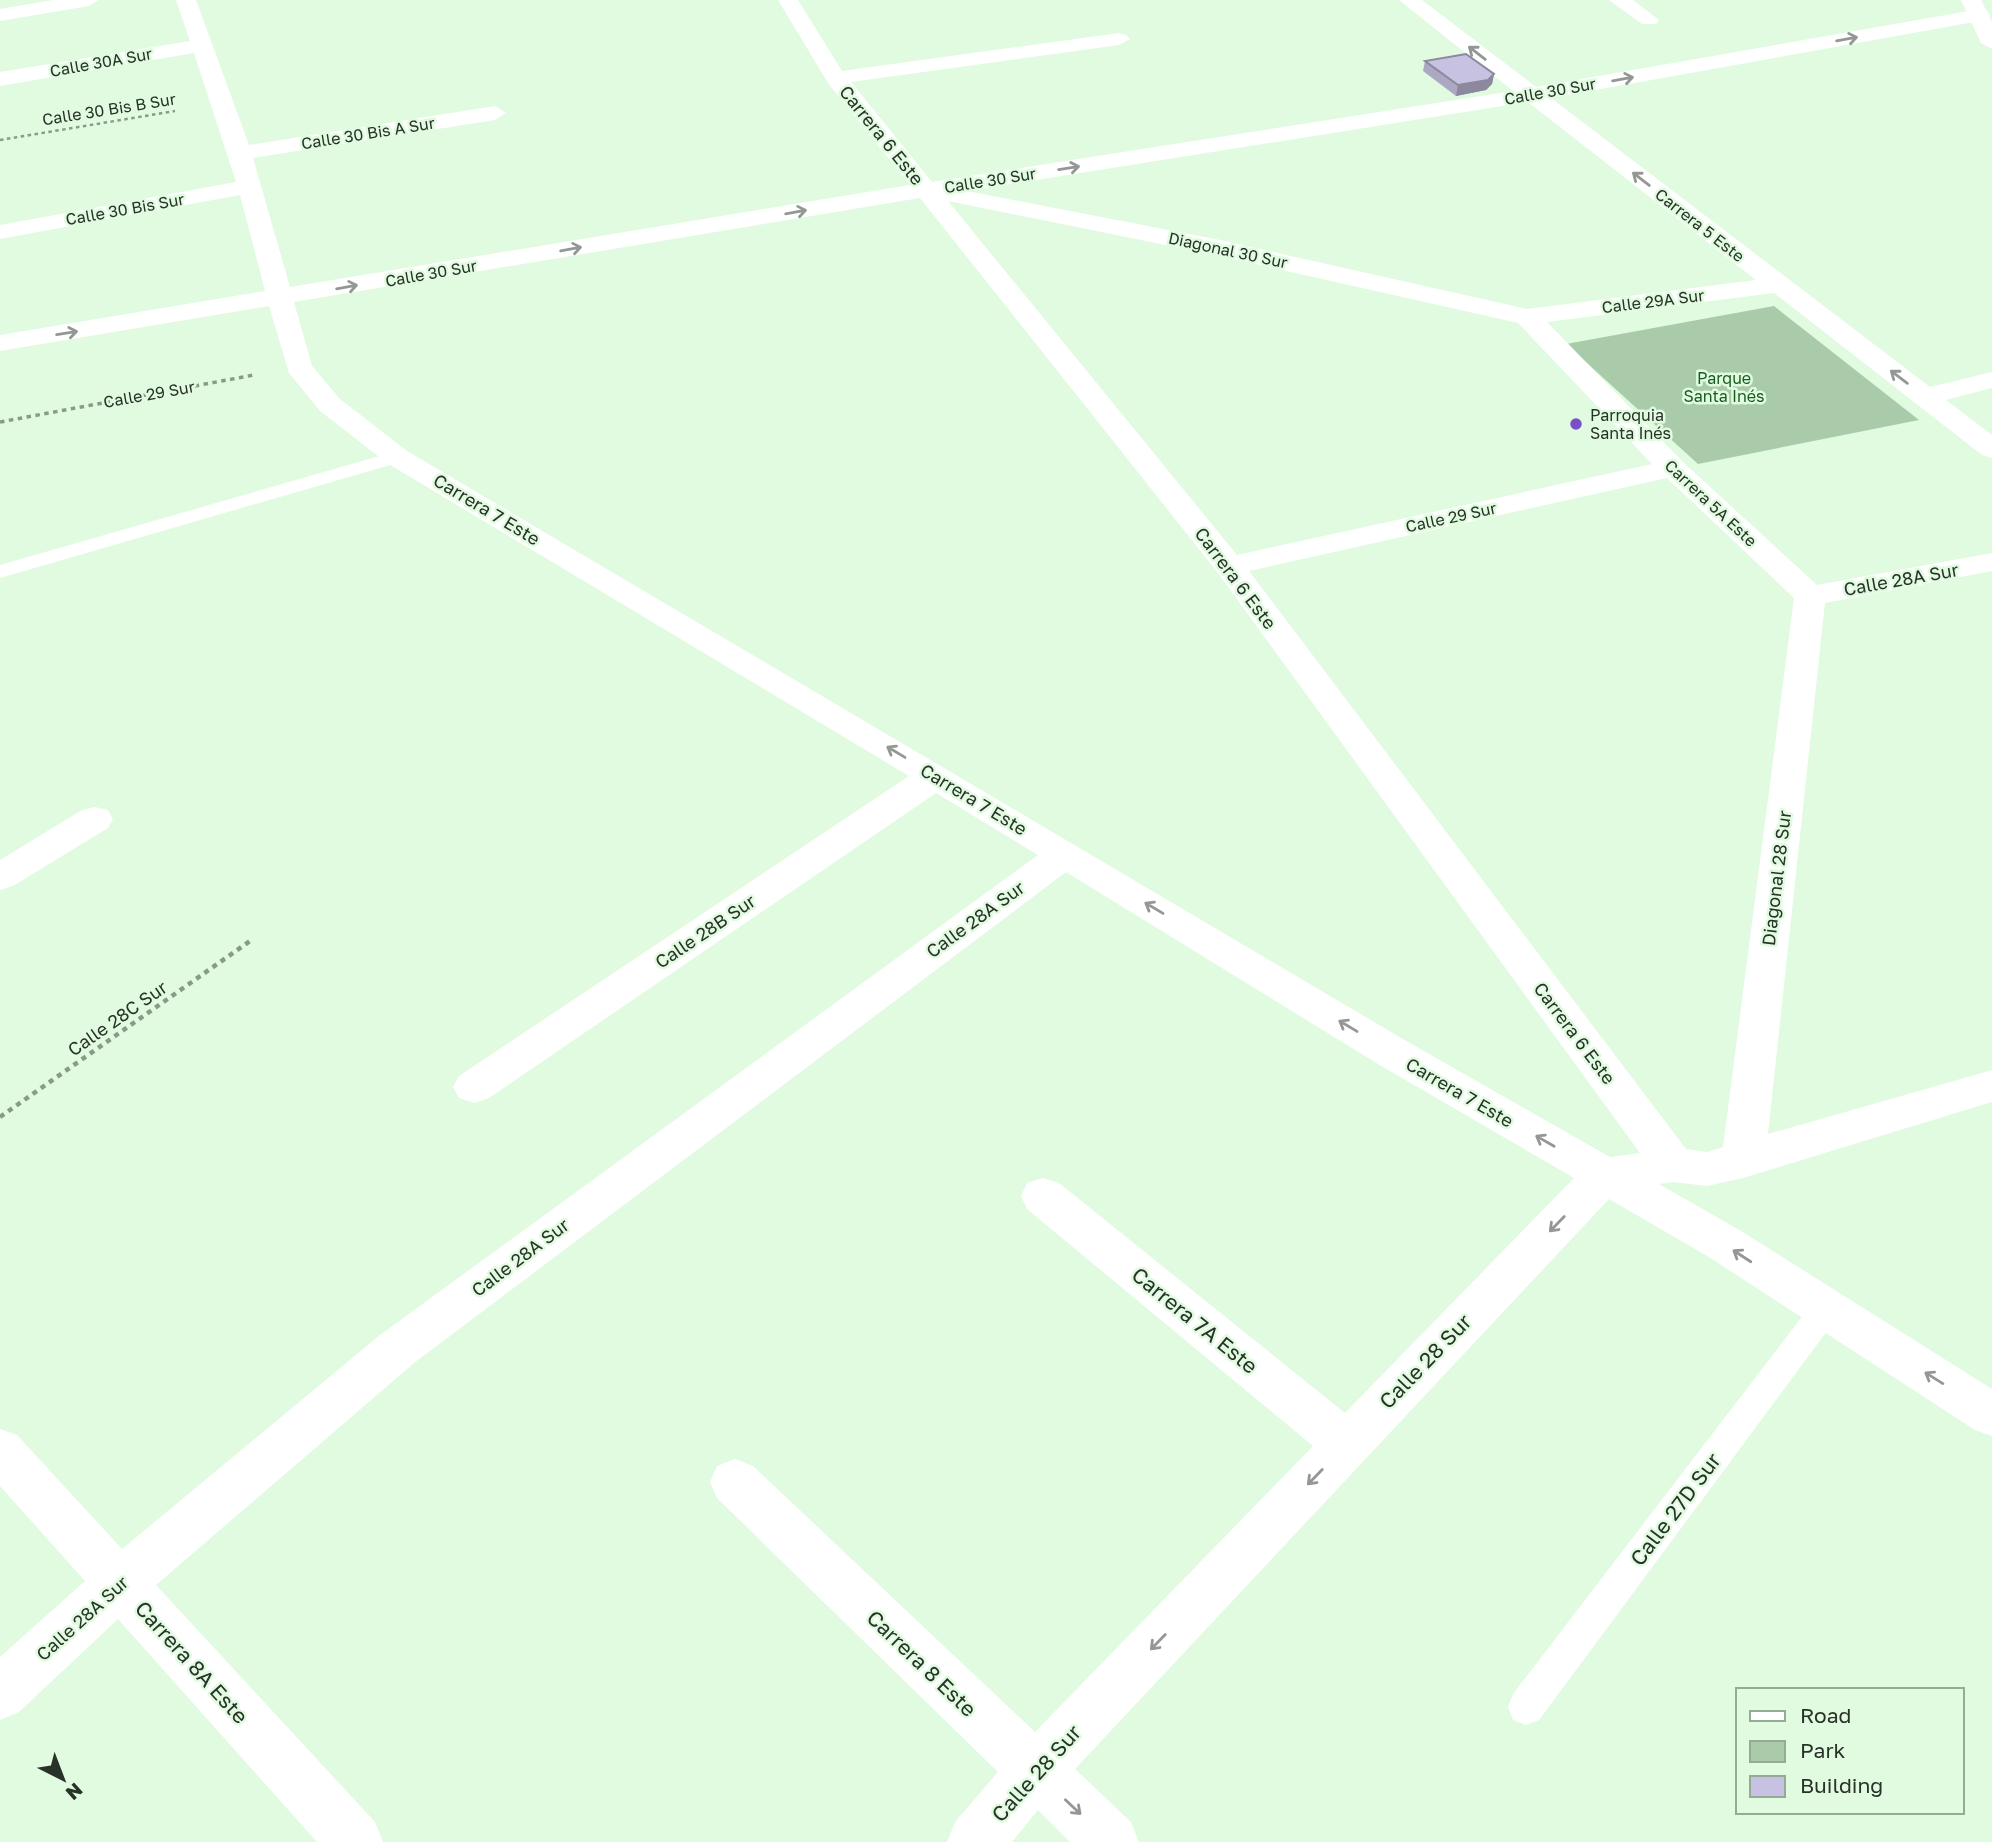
<svg xmlns="http://www.w3.org/2000/svg" width="1992" height="1842" font-family="'Golos Text',sans-serif">
	<rect width="100%" height="100%" fill="#e0fbe0"/>
	<polygon fill="#aacbaa" points="1774,306 1919,420 1698,464 1566,344"/>
	<g fill="none" stroke-linecap="round" stroke-linejoin="round">
		<polyline stroke="#889b88" stroke-width="2.5" stroke-dasharray="3.5 3.5" stroke-linecap="butt" points="0,140 175,111"/>
		<polyline stroke="#889b88" stroke-width="3.5" stroke-dasharray="4.5 4.5" stroke-linecap="butt" points="0,422 254,375"/>
		<polyline stroke="#889b88" stroke-width="4.5" stroke-dasharray="5 5" stroke-linecap="butt" points="0,1117 250,941"/>
		<g fill="#fff" fill-rule="evenodd">
			<polygon points="397,451 404,453 407,457 404,461 0,578 0,565"/>
			<polygon points="1825,1297 1836,1301 1841,1310 1836,1319 1539,1720 1526,1725 1513,1720 1508,1707 1513,1694 1814,1301"/>
		</g>
		<g fill="#fff" fill-rule="evenodd">
			<polygon points="53,0 99,0 89,6 0,21 0,9"/>
			<path d="M176,0h20l53,145 246,-39 11,7 -11,7 -242,38 37,129 620,-102 -82,-102 -50,-83h20l44,71 277,-38 7,2 4,4 -11,6 -268,37 81,100 581,-91 -114,-91h23l114,87 444,-78 7,2 3,4 -3,4 -7,2 -429,77 379,289 62,-15v16l-46,12 46,35v23l-10,-3 -208,-162 -227,29 136,140 134,123 175,-32v18l-167,32 -57,531 224,-64v32l-249,76 -36,8 -34,-4 -14,2 82,47 251,158v47l-17,-6 -266,-173 -100,-58 -534,570 56,53 8,20h-69l-32,-32 -26,32h-65l8,-20 43,-50 -281,-274 -7,-16 7,-16 18,-7 18,7 282,266 278,-286 -286,-237 -6,-13 6,-13 16,-5 16,5 286,230 229,-235 -196,-114 -312,-192 -652,491 -258,222 219,237 8,20h-66l-199,-223 -99,93 -19,8v-63l85,-76 -85,-95v-57l17,6 105,114 258,-214 658,-480 -102,-62 -447,305 -15,5 -15,-5 -6,-11 6,-11 450,-300 -522,-313 -67,-52 -31,-38 -20,-67 -269,45v-16l265,-44 -25,-96 -240,44v-14l236,-43 -42,-129 -194,33v-14l190,-31zM1528,102l228,178 -229,29 -307,-69 -253,-49zM920,198l298,375 422,580 -30,4 -202,-115 -1001,-591 -67,-52 -28,-33 -18,-64zM948,201l272,55 298,67 134,141 -415,91zM1667,478l127,120 -71,549 -16,5 -21,-3 -437,-578z"/>
			<polygon points="1609,0 1633,0 1659,20 1656,24 1642,24"/>
			<polygon points="95,807 108,810 113,819 108,828 13,886 0,890 0,860 82,810"/>
		</g>
		<polygon fill="#fff" fill-rule="evenodd" points="1961,0 1981,0 1992,22 1992,49 1981,43"/>
	</g>
	<polygon fill="#aca7c2" points="1425,61 1494,74 1492,84 1486,90 1456,96 1423,71"/>
	<polygon fill="#8c889e" points="1494,74 1492,84 1486,90 1456,96 1458,85"/>
	<polygon fill="#c8c2e2" stroke="#8c889e" stroke-width="2" points="1466,54 1494,74 1488,80 1458,85 1425,61"/>
	<defs><path id="oneway-shaft" d="M-6 0H5M1.5-3L5.5 0L1.5 3" fill="none" stroke-width="1.6" stroke-linecap="round" stroke-linejoin="round" transform="scale(1.75)"/></defs>
	<g stroke="#949894">
		<use href="#oneway-shaft" transform="translate(1847 39) rotate(-10)"/>
		<use href="#oneway-shaft" transform="translate(1477 53) rotate(-142)"/>
		<use href="#oneway-shaft" transform="translate(1623 79) rotate(-10)"/>
		<use href="#oneway-shaft" transform="translate(1069 168) rotate(-9)"/>
		<use href="#oneway-shaft" transform="translate(1641 179) rotate(-142)"/>
		<use href="#oneway-shaft" transform="translate(796 212) rotate(-10)"/>
		<use href="#oneway-shaft" transform="translate(571 249) rotate(-10)"/>
		<use href="#oneway-shaft" transform="translate(347 287) rotate(-10)"/>
		<use href="#oneway-shaft" transform="translate(67 333) rotate(-9)"/>
		<use href="#oneway-shaft" transform="translate(1899 377) rotate(-143)"/>
		<use href="#oneway-shaft" transform="translate(896 752) rotate(-149)"/>
		<use href="#oneway-shaft" transform="translate(1154 908) rotate(-149)"/>
		<use href="#oneway-shaft" transform="translate(1348 1026) rotate(-149)"/>
		<use href="#oneway-shaft" transform="translate(1545 1141) rotate(-150)"/>
		<use href="#oneway-shaft" transform="translate(1557 1224) rotate(134)"/>
		<use href="#oneway-shaft" transform="translate(1742 1256) rotate(-147)"/>
		<use href="#oneway-shaft" transform="translate(1934 1378) rotate(-148)"/>
		<use href="#oneway-shaft" transform="translate(1315 1477) rotate(134)"/>
		<use href="#oneway-shaft" transform="translate(1158 1642) rotate(134)"/>
		<use href="#oneway-shaft" transform="translate(1073 1807) rotate(43)"/>
	</g>
	<circle fill="#7851ca" stroke="#e0fbe0" stroke-width="2.5" cx="1576" cy="424" r="7"/>
	<g text-anchor="middle" dominant-baseline="central" stroke-width="5" stroke-linejoin="round" paint-order="stroke">
		<g font-size="16" fill="#283228" stroke="#e0fbe0">
			<text transform="translate(101 62) rotate(-10)">Calle 30A Sur</text>
			<text transform="translate(1550 91) rotate(-10)">Calle 30 Sur</text>
			<text transform="translate(109 109) rotate(-9)">Calle 30 Bis B Sur</text>
			<text transform="translate(368 133) rotate(-9)">Calle 30 Bis A Sur</text>
			<text transform="translate(990 180) rotate(-9)">Calle 30 Sur</text>
			<text transform="translate(125 209) rotate(-10)">Calle 30 Bis Sur</text>
			<text transform="translate(1700 225) rotate(38)">Carrera 5 Este</text>
			<text transform="translate(1228 250) rotate(12)">Diagonal 30 Sur</text>
			<text transform="translate(431 273) rotate(-10)">Calle 30 Sur</text>
			<text transform="translate(1653 301) rotate(-7)">Calle 29A Sur</text>
			<text transform="translate(149 394) rotate(-10)">Calle 29 Sur</text>
			<text transform="translate(1711 503) rotate(43)">Carrera 5A Este</text>
			<text transform="translate(1451 517) rotate(-12)">Calle 29 Sur</text>
		</g>
		<g font-size="16" fill="#185d1f" stroke="#e0fbe0">
			<text x="1724" y="378">Parque<tspan x="1724" dy="18">Santa Inés</tspan></text>
		</g>
		<g font-size="16" fill="#283228" stroke="#e0fbe0" text-anchor="start">
			<text x="1590" y="415">Parroquia<tspan x="1590" dy="18">Santa Inés</tspan></text>
		</g>
		<g font-size="18" fill="#283228" stroke="#e0fbe0">
			<text transform="translate(882 135) rotate(51)">Carrera 6 Este</text>
			<text transform="translate(487 509) rotate(31)">Carrera 7 Este</text>
			<text transform="translate(1236 578) rotate(53)">Carrera 6 Este</text>
			<text transform="translate(1901 579) rotate(-10)">Calle 28A Sur</text>
			<text transform="translate(974 799) rotate(31)">Carrera 7 Este</text>
			<text transform="translate(1776 878) rotate(-83)">Diagonal 28 Sur</text>
			<text transform="translate(975 919) rotate(-36)">Calle 28A Sur</text>
			<text transform="translate(705 931) rotate(-34)">Calle 28B Sur</text>
			<text transform="translate(117 1018) rotate(-35)">Calle 28C Sur</text>
			<text transform="translate(1575 1033) rotate(53)">Carrera 6 Este</text>
			<text transform="translate(1460 1092) rotate(30)">Carrera 7 Este</text>
			<text transform="translate(520 1257) rotate(-37)">Calle 28A Sur</text>
			<text transform="translate(82 1618) rotate(-42)">Calle 28A Sur</text>
		</g>
		<g font-size="21" fill="#283228" stroke="#e0fbe0">
			<text transform="translate(1195 1320) rotate(39)">Carrera 7A Este</text>
			<text transform="translate(1425 1361) rotate(-46)">Calle 28 Sur</text>
			<text transform="translate(1675 1509) rotate(-53)">Calle 27D Sur</text>
			<text transform="translate(192 1662) rotate(48)">Carrera 8A Este</text>
			<text transform="translate(922 1663) rotate(44)">Carrera 8 Este</text>
			<text transform="translate(1036 1773) rotate(-48)">Calle 28 Sur</text>
		</g>
	</g>
	<rect x="1736" y="1688" width="228" height="126" fill="#e0fbe0" stroke="#96ab96" stroke-width="2"/>
	<rect x="1750" y="1711" width="35" height="10" fill="#ffffff" stroke="#96ab96" stroke-width="2"/>
	<text x="1800" y="1723" font-size="21" fill="#283228">Road</text>
	<rect x="1750" y="1741" width="35" height="21" fill="#aacbaa" stroke="#96ab96" stroke-width="2"/>
	<text x="1800" y="1758" font-size="21" fill="#283228">Park</text>
	<rect x="1750" y="1776" width="35" height="21" fill="#c8c2e2" stroke="#96ab96" stroke-width="2"/>
	<text x="1800" y="1793" font-size="21" fill="#283228">Building</text>
	<g transform="translate(63 1779) rotate(138)" stroke="#e0fbe0" stroke-width="5" paint-order="stroke">
	<path d="M0-5L12 26L0 18L-12 26Z" fill="#283228"/>
	<text y="-10" font-size="19" font-weight="bold" text-anchor="middle" fill="#283228">N</text>
	</g>
</svg>
